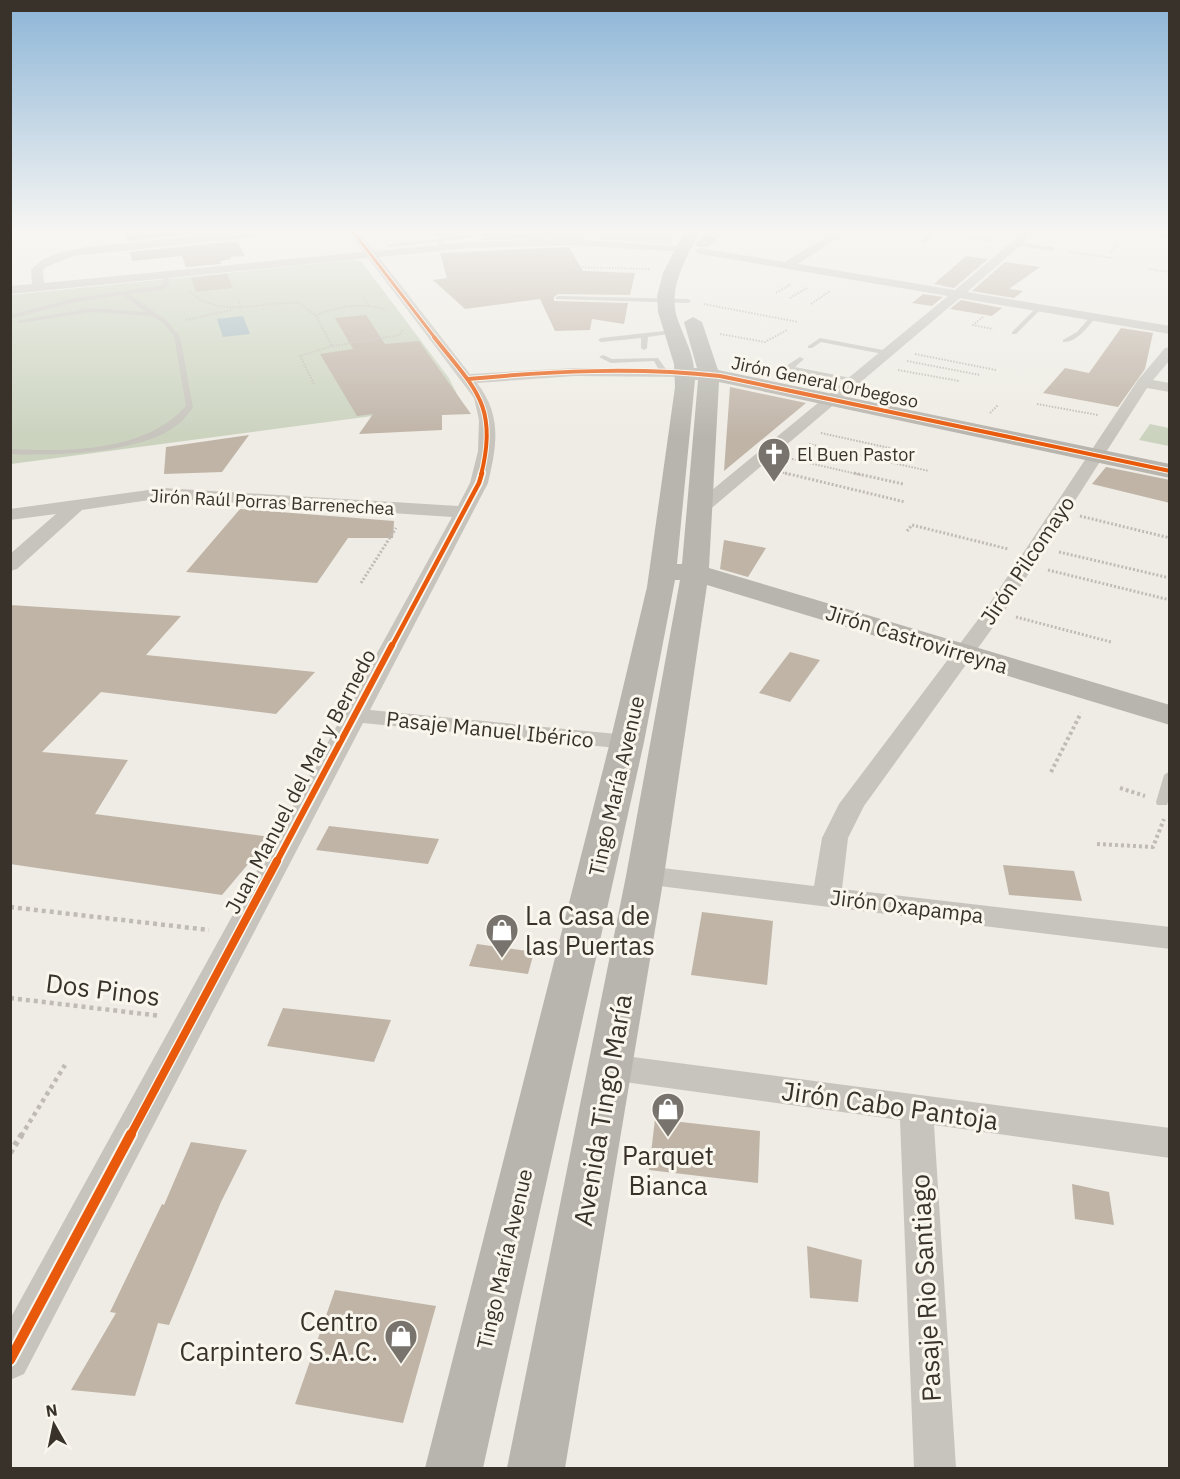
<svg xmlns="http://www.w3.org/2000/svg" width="1180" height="1479" font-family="'IBM Plex Sans',sans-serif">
	<rect width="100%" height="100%" fill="#eeece4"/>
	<g fill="#cbd3bf">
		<polygon points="592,229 673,229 671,244 597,239 490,240"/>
		<polygon points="353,260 361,261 449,378 462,404 11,464 10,295"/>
		<polygon points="1150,424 1169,428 1169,446 1139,440"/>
	</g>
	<polygon fill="#a2b7bd" points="243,316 250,334 223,337 217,319"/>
	<g fill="#c0b4a7">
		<polygon points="124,229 231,229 232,230 127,241"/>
		<polygon points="434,229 518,229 530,238 473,240 487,238 483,231 436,237"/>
		<polygon points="532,229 559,229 563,237 545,237"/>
		<polygon points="237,241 245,256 230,257 231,259 220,261 221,264 186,267 182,256 132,261 130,252"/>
		<polygon points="569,247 583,271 635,273 630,295 558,294 554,297 554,301 628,303 624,324 592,319 590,330 555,331 540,299 465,309 433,280 447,278 440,253"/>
		<polygon points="966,256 988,259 954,288 934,284"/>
		<polygon points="1005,262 1040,267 1009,289 1023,291 1014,298 972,291"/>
		<polygon points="227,274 233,288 196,292 191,278"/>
		<polygon points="923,294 943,297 932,306 912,303"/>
		<polygon points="961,300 1002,308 992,316 950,309"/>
		<polygon points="366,315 385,344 419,341 471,414 442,415 442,430 359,434 373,414 357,416 320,354 353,349 335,318"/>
		<polygon points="1121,328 1153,333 1145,369 1118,407 1043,393 1065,368 1089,373"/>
		<polygon points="730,387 806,403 724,471"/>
		<polygon points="249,435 222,472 164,474 166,447"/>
		<polygon points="1106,467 1170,480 1170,503 1092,484"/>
		<polygon points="240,509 394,521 393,538 348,538 317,583 186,572"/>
		<polygon points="724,540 766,548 748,577 720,569"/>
		<polygon points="10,605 181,616 146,655 315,672 276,714 101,692 42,752 128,760 95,814 271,837 222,895 10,864"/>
		<polygon points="790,652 820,660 790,702 759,693"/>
		<polygon points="329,826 439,839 428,864 316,850"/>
		<polygon points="1003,865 1074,871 1082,901 1009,895"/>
		<polygon points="702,912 773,921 767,985 691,975"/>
		<polygon points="477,944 534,952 528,974 469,966"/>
		<polygon points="283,1008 391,1020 374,1062 267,1046"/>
		<polygon points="655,1119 760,1131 758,1183 649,1170"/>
		<polygon points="191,1142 247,1150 221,1202 169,1325 158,1323 135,1396 71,1390 116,1313 110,1312 162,1204 164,1205"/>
		<polygon points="1072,1184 1109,1192 1114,1225 1075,1219"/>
		<polygon points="807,1246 862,1260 858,1302 810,1298"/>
		<polygon points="335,1290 436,1306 403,1423 295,1404"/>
	</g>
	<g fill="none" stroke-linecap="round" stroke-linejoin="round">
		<g stroke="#c0bcb5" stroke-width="2" stroke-dasharray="1.5 1.5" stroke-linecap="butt">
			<polyline points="322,229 330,242"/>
			<polyline points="957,236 992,241"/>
			<polyline points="1069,252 1112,258"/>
			<polyline points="1110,252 1118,243"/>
			<polyline points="570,267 650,269"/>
			<polyline points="1148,269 1170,272"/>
			<path d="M188,291c36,29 70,10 111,12l17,13 16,30 68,-11 3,-6"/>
			<polyline points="776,293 791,284"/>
			<polyline points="363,297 369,306"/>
			<polyline points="790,298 807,288"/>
			<polyline points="238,299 241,308"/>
			<polyline points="704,304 798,322"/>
			<polyline points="811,304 830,291"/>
			<path d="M316,316c19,-10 50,-14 70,-6"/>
			<polyline points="983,317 973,325 993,329"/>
			<polyline points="186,320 231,310"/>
			<polyline points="720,334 765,342 787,330"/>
			<polyline points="915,354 996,370"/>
			<polyline points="907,361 980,375"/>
			<polyline points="898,370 959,381"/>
			<polyline points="314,384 300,356 332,346"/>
			<polyline points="1037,404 1098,415"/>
			<polyline points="990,413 998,405"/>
			<polyline points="821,433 894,449"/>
			<polyline points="809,444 929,471"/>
			<polyline points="792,459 861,475"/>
			<polyline points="777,471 791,475"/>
		</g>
		<g stroke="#c0bcb5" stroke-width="3" stroke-dasharray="2 2" stroke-linecap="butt">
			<polyline points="785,473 905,502"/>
			<polyline points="854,473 903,484"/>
			<polyline points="1080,516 1170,538"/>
			<polyline points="907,531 912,525 1008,549"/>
			<polyline points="1059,552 1170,578"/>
			<polyline points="1048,570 1170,600"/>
			<polyline points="361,583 396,528"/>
			<polyline points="1016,617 1111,642"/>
		</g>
		<g stroke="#c0bcb5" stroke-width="4" stroke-dasharray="3 3" stroke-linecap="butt">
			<polyline points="1051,772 1081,713"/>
			<polyline points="1120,788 1145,796"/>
			<polyline points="1097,844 1153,847 1164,819"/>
		</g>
		<g stroke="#c0bcb5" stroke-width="4.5" stroke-dasharray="4 4" stroke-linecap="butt">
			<polyline points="10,907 209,930"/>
			<polyline points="10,998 161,1016"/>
			<polyline points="21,1136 65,1065"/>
		</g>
		<polyline stroke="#c0bcb5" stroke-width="6" stroke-dasharray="4.5 4.5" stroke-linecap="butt" points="10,1153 22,1134"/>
		<g fill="#c7c4bd" fill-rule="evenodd">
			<polygon points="520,229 527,229 548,242 543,243"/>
			<polygon points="934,229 940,229 926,242 922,242 922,240"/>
			<polygon points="483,233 485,236 442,241 445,247 442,249 437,242 390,247 387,245"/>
			<polygon points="1017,242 1052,247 1055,249 1052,251 1015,245"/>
			<path d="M163,274l5,1 1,11 -7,4 -33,4 37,26 14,16 13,72c-4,4 -8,10 -12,14 -36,32 -125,34 -171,32v-5c58,3 135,3 176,-43l-12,-70 -12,-14 -10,-6 -61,-4 -71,11 -3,-2 74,-13 55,4 -24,-17 -47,7 -65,17v-4l65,-17 85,-12 4,-2z"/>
			<polygon points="558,296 688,299 691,301 688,303 556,299 556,297"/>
			<polygon points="1037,307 1042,308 1016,334 1012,334 1012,332"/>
			<path d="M1091,316l5,1c-9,11 -19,25 -33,25v-2l14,-8z"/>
			<polygon points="673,330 676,332 675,333 648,337 647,348 644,350 641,348 641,338 601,342 598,340 601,338"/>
			<polygon points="820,338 888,351 891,353 888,355 821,342 812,348 808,348 808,346"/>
			<polygon points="603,355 612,359 658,358 668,372 661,374 654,361 611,363 599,357"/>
			<polygon points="800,357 804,359 795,367 861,380 857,382 786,370 786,366"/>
			<polygon points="1170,771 1168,802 1167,805 1157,805 1156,802 1164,775"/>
		</g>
		<g fill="#c7c4bd" fill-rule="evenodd">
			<path d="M266,229h41l-5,3 -228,24 -28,11 -3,4 1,12 319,-31 -17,-23h11l17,22 95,-9 99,-3 120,8v4l-4,1 -116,-7 -99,3 -90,9 91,117 105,-6 109,1 7,4 -7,4 -109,-1 -98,7c25,32 20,62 11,100l-118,227 257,25 9,2 3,5 -3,5 -9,2 -264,-26 -339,651 -14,6v-61l442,-802 -289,-19 -81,12 -65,59 -7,2v-17l46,-40 -46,6v-11l153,-21 295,18 12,-23 8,-32 1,-31 -5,-22 -106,-140 -358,36v-8l22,-2 -1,-14c14,-17 36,-19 56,-23z"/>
			<polygon points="839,229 852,229 798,264 955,290 1027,229 1039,229 967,292 1170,326 1170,334 960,298 707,512 695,512 692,508 695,504 948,296 700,254 694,251 700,248 785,262"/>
			<polygon points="1122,229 1170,232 1170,238 1127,232"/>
			<polygon points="1170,347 1170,360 1153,380 1170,383 1170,392 1147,388 1004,612 864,806 848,838 842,889 1170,927 1170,949 635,883 631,876 635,869 645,866 814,886 822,838 839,804 986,609 1138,380 1165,348"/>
			<polygon points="610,1054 1170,1128 1170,1158 934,1125 956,1468 914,1468 900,1120 610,1080 599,1076 594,1067 599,1058"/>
		</g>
		<g fill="#b8b5ae" fill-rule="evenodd">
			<path d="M686,229h15c-13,26 -32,55 -25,85 5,18 16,35 18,54h3l-13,-46 9,-5 9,5 16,48 452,94v14l-451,-96 -10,186 461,137v20l-463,-140 -43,291 -99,592h-58l119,-592 54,-296h-5l-31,162 -161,726h-58l185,-726 37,-155 28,-200 -1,-23 -16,-52 -1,-16 6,-23zM695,380h3l-16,184h-5z"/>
			<polygon points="712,229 728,229 708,247 698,247 695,244"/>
		</g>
		<g stroke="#f9f6ed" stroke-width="5">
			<polyline id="cycleway-far5" points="351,229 435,338"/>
		</g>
		<g stroke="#f9f6ed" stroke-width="6">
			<g id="cycleway-far4">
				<path d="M434,337c40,51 65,68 47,138"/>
				<path d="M468,379c84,-8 168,-12 252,-3l450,95"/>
			</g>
		</g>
		<g stroke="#f9f6ed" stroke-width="8">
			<polyline id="cycleway-far3" points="392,646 479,483 482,473"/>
		</g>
		<g stroke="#f9f6ed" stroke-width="10">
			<polyline id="cycleway-far2" points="276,863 392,645"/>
		</g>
		<g stroke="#f9f6ed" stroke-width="11">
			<polyline id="cycleway-far1" points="130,1136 277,861"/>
		</g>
		<g stroke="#f9f6ed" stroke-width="14">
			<polyline id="cycleway" points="10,1360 131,1134"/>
		</g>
		<use href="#cycleway-far5" stroke="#e8590c" stroke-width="3"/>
		<use href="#cycleway-far4" stroke="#e8590c" stroke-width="4"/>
		<use href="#cycleway-far3" stroke="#e8590c" stroke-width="4.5"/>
		<use href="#cycleway-far2" stroke="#e8590c" stroke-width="6"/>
		<use href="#cycleway-far1" stroke="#e8590c" stroke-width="8"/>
		<use href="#cycleway" stroke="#e8590c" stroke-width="10"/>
	</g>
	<linearGradient id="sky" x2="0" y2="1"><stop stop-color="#8cb5d7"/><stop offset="0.53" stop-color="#f7f6f3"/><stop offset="1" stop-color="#f7f6f3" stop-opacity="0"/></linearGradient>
	<rect width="1180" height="436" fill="url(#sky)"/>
	<defs>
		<g id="church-pin" transform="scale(1.725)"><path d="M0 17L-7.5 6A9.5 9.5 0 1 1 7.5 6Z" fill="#78736c" stroke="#f9f6ed"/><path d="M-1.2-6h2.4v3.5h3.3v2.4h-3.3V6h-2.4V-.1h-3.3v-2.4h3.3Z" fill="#fff"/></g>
		<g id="shop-pin" transform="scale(1.725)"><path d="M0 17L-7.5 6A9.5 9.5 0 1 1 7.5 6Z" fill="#78736c" stroke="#f9f6ed"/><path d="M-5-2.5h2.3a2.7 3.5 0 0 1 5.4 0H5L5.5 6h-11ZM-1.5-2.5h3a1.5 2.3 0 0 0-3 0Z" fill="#fff"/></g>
	</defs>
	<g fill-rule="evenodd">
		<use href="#church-pin" x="774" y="454"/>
		<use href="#shop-pin" x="502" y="930"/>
		<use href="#shop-pin" x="668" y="1109"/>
		<use href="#shop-pin" x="401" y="1336"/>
	</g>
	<g text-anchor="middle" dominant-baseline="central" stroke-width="6" stroke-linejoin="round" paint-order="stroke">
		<g font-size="18" fill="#38322b" stroke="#f9f6ed">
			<text transform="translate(825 382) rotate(12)">Jirón General Orbegoso</text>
			<text transform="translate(272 502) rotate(3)">Jirón Raúl Porras Barrenechea</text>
		</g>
		<g font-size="18" fill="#38322b" stroke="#f9f6ed" text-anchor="start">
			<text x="797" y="454">El Buen Pastor</text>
		</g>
		<g font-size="21" fill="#38322b" stroke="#f9f6ed">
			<text transform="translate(1027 560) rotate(-56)">Jirón Pilcomayo</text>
			<text transform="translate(917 639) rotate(17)">Jirón Castrovirreyna</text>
			<text transform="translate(490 729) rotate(6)">Pasaje Manuel Ibérico</text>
			<text transform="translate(300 781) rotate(-62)">Juan Manuel del Mar y Bernedo</text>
			<text transform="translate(616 786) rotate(-77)">Tingo María Avenue</text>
			<text transform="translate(907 906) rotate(7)">Jirón Oxapampa</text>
			<text transform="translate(504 1259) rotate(-77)">Tingo María Avenue</text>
		</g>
		<g font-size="26" fill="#38322b" stroke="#f9f6ed" text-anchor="start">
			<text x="525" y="915">La Casa de<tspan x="525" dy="30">las Puertas</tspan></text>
			<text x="668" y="1155" text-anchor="middle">Parquet<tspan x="668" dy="30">Bianca</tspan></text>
			<text x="378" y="1321" text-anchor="end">Centro<tspan x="378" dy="30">Carpintero S.A.C.</tspan></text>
		</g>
		<g font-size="26" fill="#38322b" stroke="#f9f6ed">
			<text transform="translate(103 989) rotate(7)">Dos Pinos</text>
			<text transform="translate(890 1105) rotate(8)">Jirón Cabo Pantoja</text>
			<text transform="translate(602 1110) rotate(-80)">Avenida Tingo María</text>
			<text transform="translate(925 1288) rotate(-93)">Pasaje Rio Santiago</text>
		</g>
	</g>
	<rect width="1180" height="1479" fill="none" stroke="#38322b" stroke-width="24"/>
	<g transform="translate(54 1425) rotate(351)" stroke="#f9f6ed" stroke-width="4.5" paint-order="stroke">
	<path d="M0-4.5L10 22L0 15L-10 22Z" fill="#38322b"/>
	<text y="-9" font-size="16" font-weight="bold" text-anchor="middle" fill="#38322b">N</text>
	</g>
</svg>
